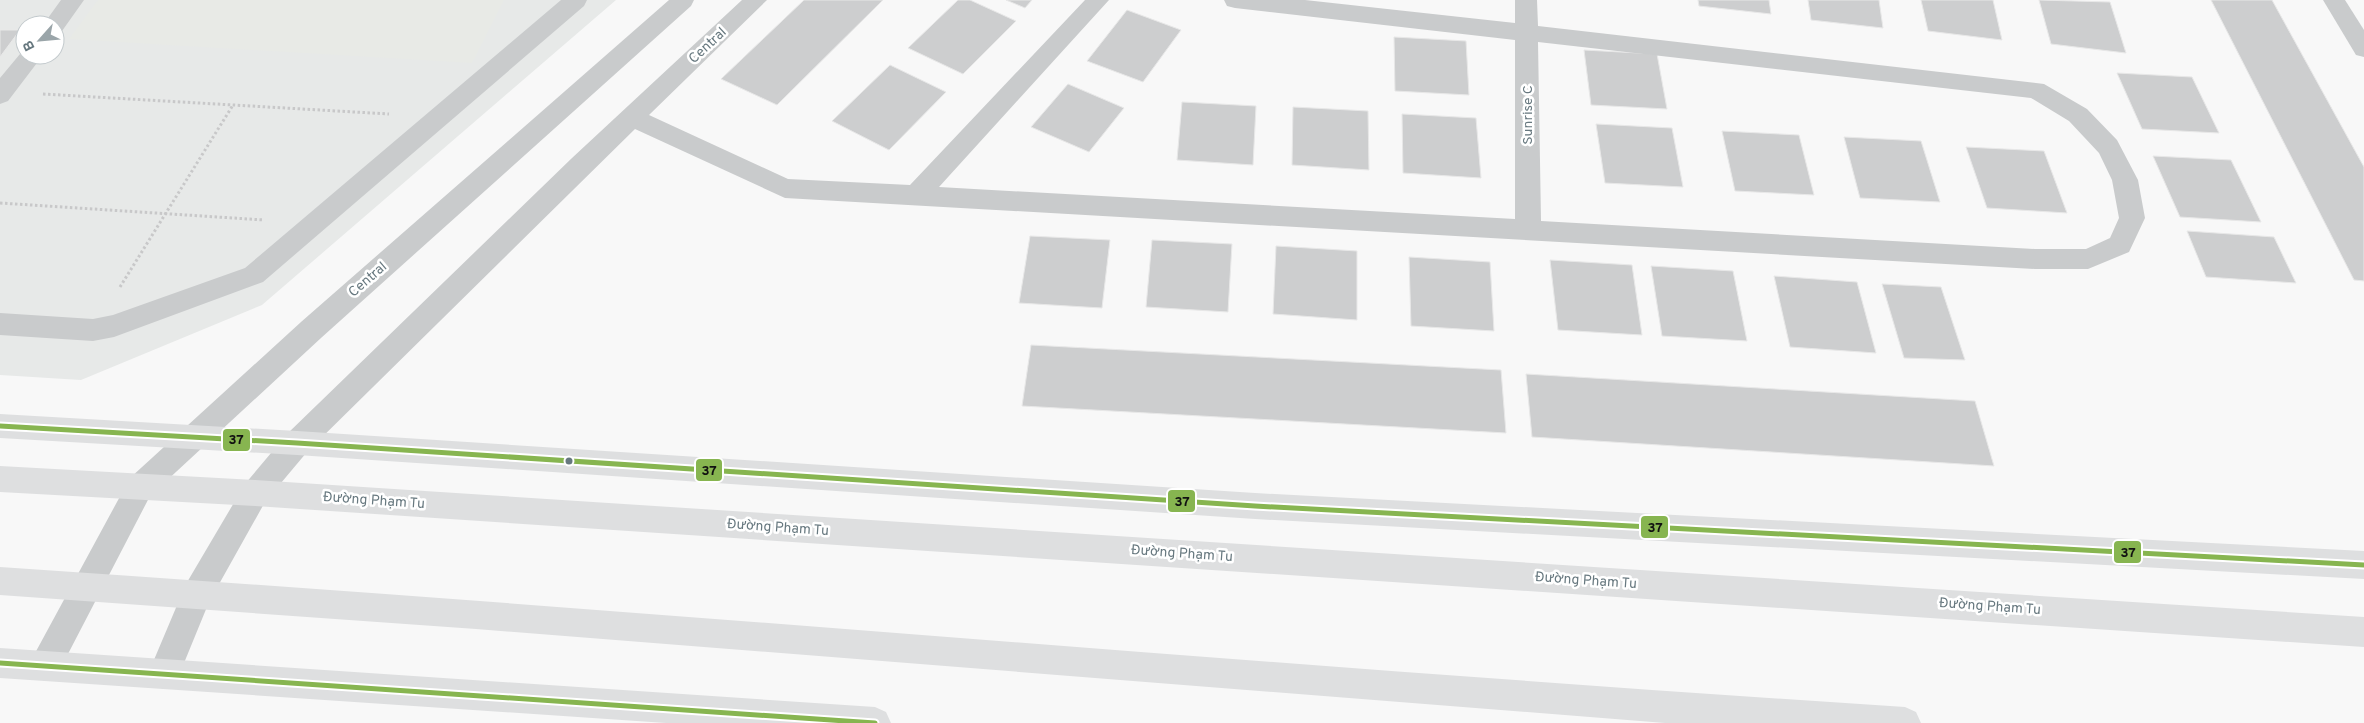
<svg xmlns="http://www.w3.org/2000/svg" width="2364" height="723" font-family="Overpass,sans-serif">
	<rect width="100%" height="100%" fill="#f8f8f8"/>
	<path fill="#e7e9e8" fill-rule="evenodd" d="M0,0h616l-354,305 -181,75 -81,-5zM25,25h30v30h-30z"/>
	<polygon fill="#e8eae6" points="98,0 504,0 472,63 69,39"/>
	<g fill="#cdcecf" stroke="#e8e8e8">
		<polygon points="804,0 883,0 777,105 721,79"/>
		<polygon points="958,0 970,0 1016,21 963,74 908,48"/>
		<polygon points="1006,0 1032,0 1025,8"/>
		<polygon points="1698,0 1769,0 1771,14 1699,6"/>
		<polygon points="1808,0 1879,0 1883,28 1811,20"/>
		<polygon points="1921,0 1993,0 2002,40 1928,31"/>
		<polygon points="2039,0 2110,2 2126,53 2051,44"/>
		<polygon points="2211,0 2272,0 2364,167 2364,281 2354,280"/>
		<polygon points="1127,10 1181,30 1143,82 1087,61"/>
		<polygon points="0,30 20,30 0,57"/>
		<polygon points="1394,37 1466,41 1469,95 1395,91"/>
		<polygon points="1584,50 1657,54 1667,109 1591,105"/>
		<polygon points="890,65 946,92 889,150 832,121"/>
		<polygon points="2117,73 2192,77 2219,133 2142,129"/>
		<polygon points="1068,84 1124,108 1089,152 1031,127"/>
		<polygon points="1182,102 1256,106 1253,165 1177,160"/>
		<polygon points="1293,107 1368,111 1369,170 1292,165"/>
		<polygon points="1402,114 1476,118 1481,178 1403,173"/>
		<polygon points="1596,124 1672,128 1683,187 1605,183"/>
		<polygon points="1722,131 1799,135 1814,195 1735,191"/>
		<polygon points="1844,137 1921,141 1940,202 1860,198"/>
		<polygon points="1966,147 2044,151 2067,213 1987,208"/>
		<polygon points="2153,156 2231,160 2261,222 2180,217"/>
		<polygon points="2187,231 2274,237 2296,283 2206,277"/>
		<polygon points="1030,236 1110,240 1102,308 1019,303"/>
		<polygon points="1152,240 1232,244 1228,312 1146,307"/>
		<polygon points="1276,246 1357,251 1357,320 1273,314"/>
		<polygon points="1409,257 1490,262 1494,331 1411,326"/>
		<polygon points="1550,260 1632,265 1642,335 1558,330"/>
		<polygon points="1651,266 1733,271 1747,341 1662,336"/>
		<polygon points="1774,276 1857,282 1876,353 1790,347"/>
		<polygon points="1882,284 1941,287 1965,360 1904,358"/>
		<polygon points="1031,345 1501,370 1506,433 1022,406"/>
		<polygon points="1526,374 1975,401 1994,466 1532,437"/>
	</g>
	<g fill="none" stroke-linecap="round" stroke-linejoin="round">
		<g stroke="#c8c8c9" stroke-width="3" stroke-dasharray="2.5 2.5" stroke-linecap="butt">
			<polyline points="43,94 389,114"/>
			<polyline points="0,203 264,220"/>
			<polyline points="120,287 233,105"/>
		</g>
		<g fill="#c9cbcc" fill-rule="evenodd">
			<polygon points="61,0 84,0 62,31 55,33 55,25 43,25"/>
			<polygon points="561,0 587,0 584,6 263,282 114,337 93,341 0,335 0,313 93,319 113,315 245,268"/>
			<polygon points="669,0 694,0 691,6 321,338 150,496 56,677 45,681 34,677 29,666 34,655 130,478 301,322"/>
			<path d="M742,0h25l-118,115 139,64 122,6 175,-185h24l-170,187 576,32v-179l-280,-32 -8,-2 -3,-6h81l210,23v-23h22l1,26 506,58 43,25 30,31 21,40 7,38 -16,34 -41,17h-53l-1250,-71 -150,-69 -328,323 -42,50 -56,100 -34,83 -11,4 -11,-4 -5,-11 38,-90 59,-100 42,-50 285,-276zM1538,42l493,56 38,23 30,32 13,27 7,38 -9,20 -24,11h-51l-494,-28z"/>
			<polygon points="2323,0 2345,0 2364,30 2364,57 2356,55"/>
			<polygon points="25,48 25,55 43,55 8,101 0,104 0,78"/>
		</g>
		<g fill="#dedfe0" fill-rule="evenodd">
			<polygon points="0,414 297,431 1255,493 2364,551 2364,579 1255,519 297,455 0,438"/>
			<polygon points="0,648 875,707 886,712 891,723 666,723 0,678"/>
		</g>
		<g fill="#dedfe0" fill-rule="evenodd">
			<polygon points="0,466 255,480 2364,617 2364,647 255,506 0,492"/>
			<path d="M0,567c635,42 1270,99 1905,140l11,5 5,11h-256l-1189,-94 -476,-34z"/>
		</g>
		<g stroke="#fff" stroke-width="9">
			<g id="bus-1">
				<polyline points="0,426 297,443 1255,506 2364,565"/>
				<polyline points="0,663 875,723"/>
			</g>
		</g>
		<use href="#bus-1" stroke="#87b550" stroke-width="5"/>
	</g>
	<circle fill="#67787f" stroke="#fff" stroke-width="2" cx="569" cy="461" r="4.5"/>
	<g text-anchor="middle" dominant-baseline="central" stroke-width="5" stroke-linejoin="round" paint-order="stroke">
		<g font-size="14" fill="#67787f" stroke="#fff">
			<text transform="translate(708 46) rotate(-43)">Central</text>
			<text transform="translate(1528 115) rotate(-90)">Sunrise C</text>
			<text transform="translate(368 280) rotate(-41)">Central</text>
			<text transform="translate(374 501) rotate(4)">Đường Phạm Tu</text>
			<text transform="translate(778 528) rotate(4)">Đường Phạm Tu</text>
			<text transform="translate(1182 554) rotate(4)">Đường Phạm Tu</text>
			<text transform="translate(1586 581) rotate(4)">Đường Phạm Tu</text>
			<text transform="translate(1990 607) rotate(4)">Đường Phạm Tu</text>
		</g>
	</g>
	<g stroke="#fff" stroke-width="2">
		<rect x="222" y="428" width="29" height="24" rx="5" fill="#87b550"/>
		<rect x="695" y="458" width="28" height="24" rx="5" fill="#87b550"/>
		<rect x="1167" y="489" width="29" height="24" rx="5" fill="#87b550"/>
		<rect x="1640" y="515" width="29" height="24" rx="5" fill="#87b550"/>
		<rect x="2113" y="540" width="29" height="24" rx="5" fill="#87b550"/>
	</g>
	<g font-size="14" text-anchor="middle" font-weight="bold" fill="#111">
		<text x="236" y="444">37</text>
		<text x="709" y="475">37</text>
		<text x="1182" y="506">37</text>
		<text x="1655" y="532">37</text>
		<text x="2128" y="557">37</text>
	</g>
	<g transform="translate(40 40) rotate(243)"><circle r="24" fill="#ffffff" stroke="#c2c9cc"/>
	<path d="M0-4L9 19L0 12L-9 19Z" fill="#9aa5a9"/>
	<text y="-8" font-size="14" font-weight="bold" text-anchor="middle" fill="#67787f">B</text>
	</g>
</svg>
